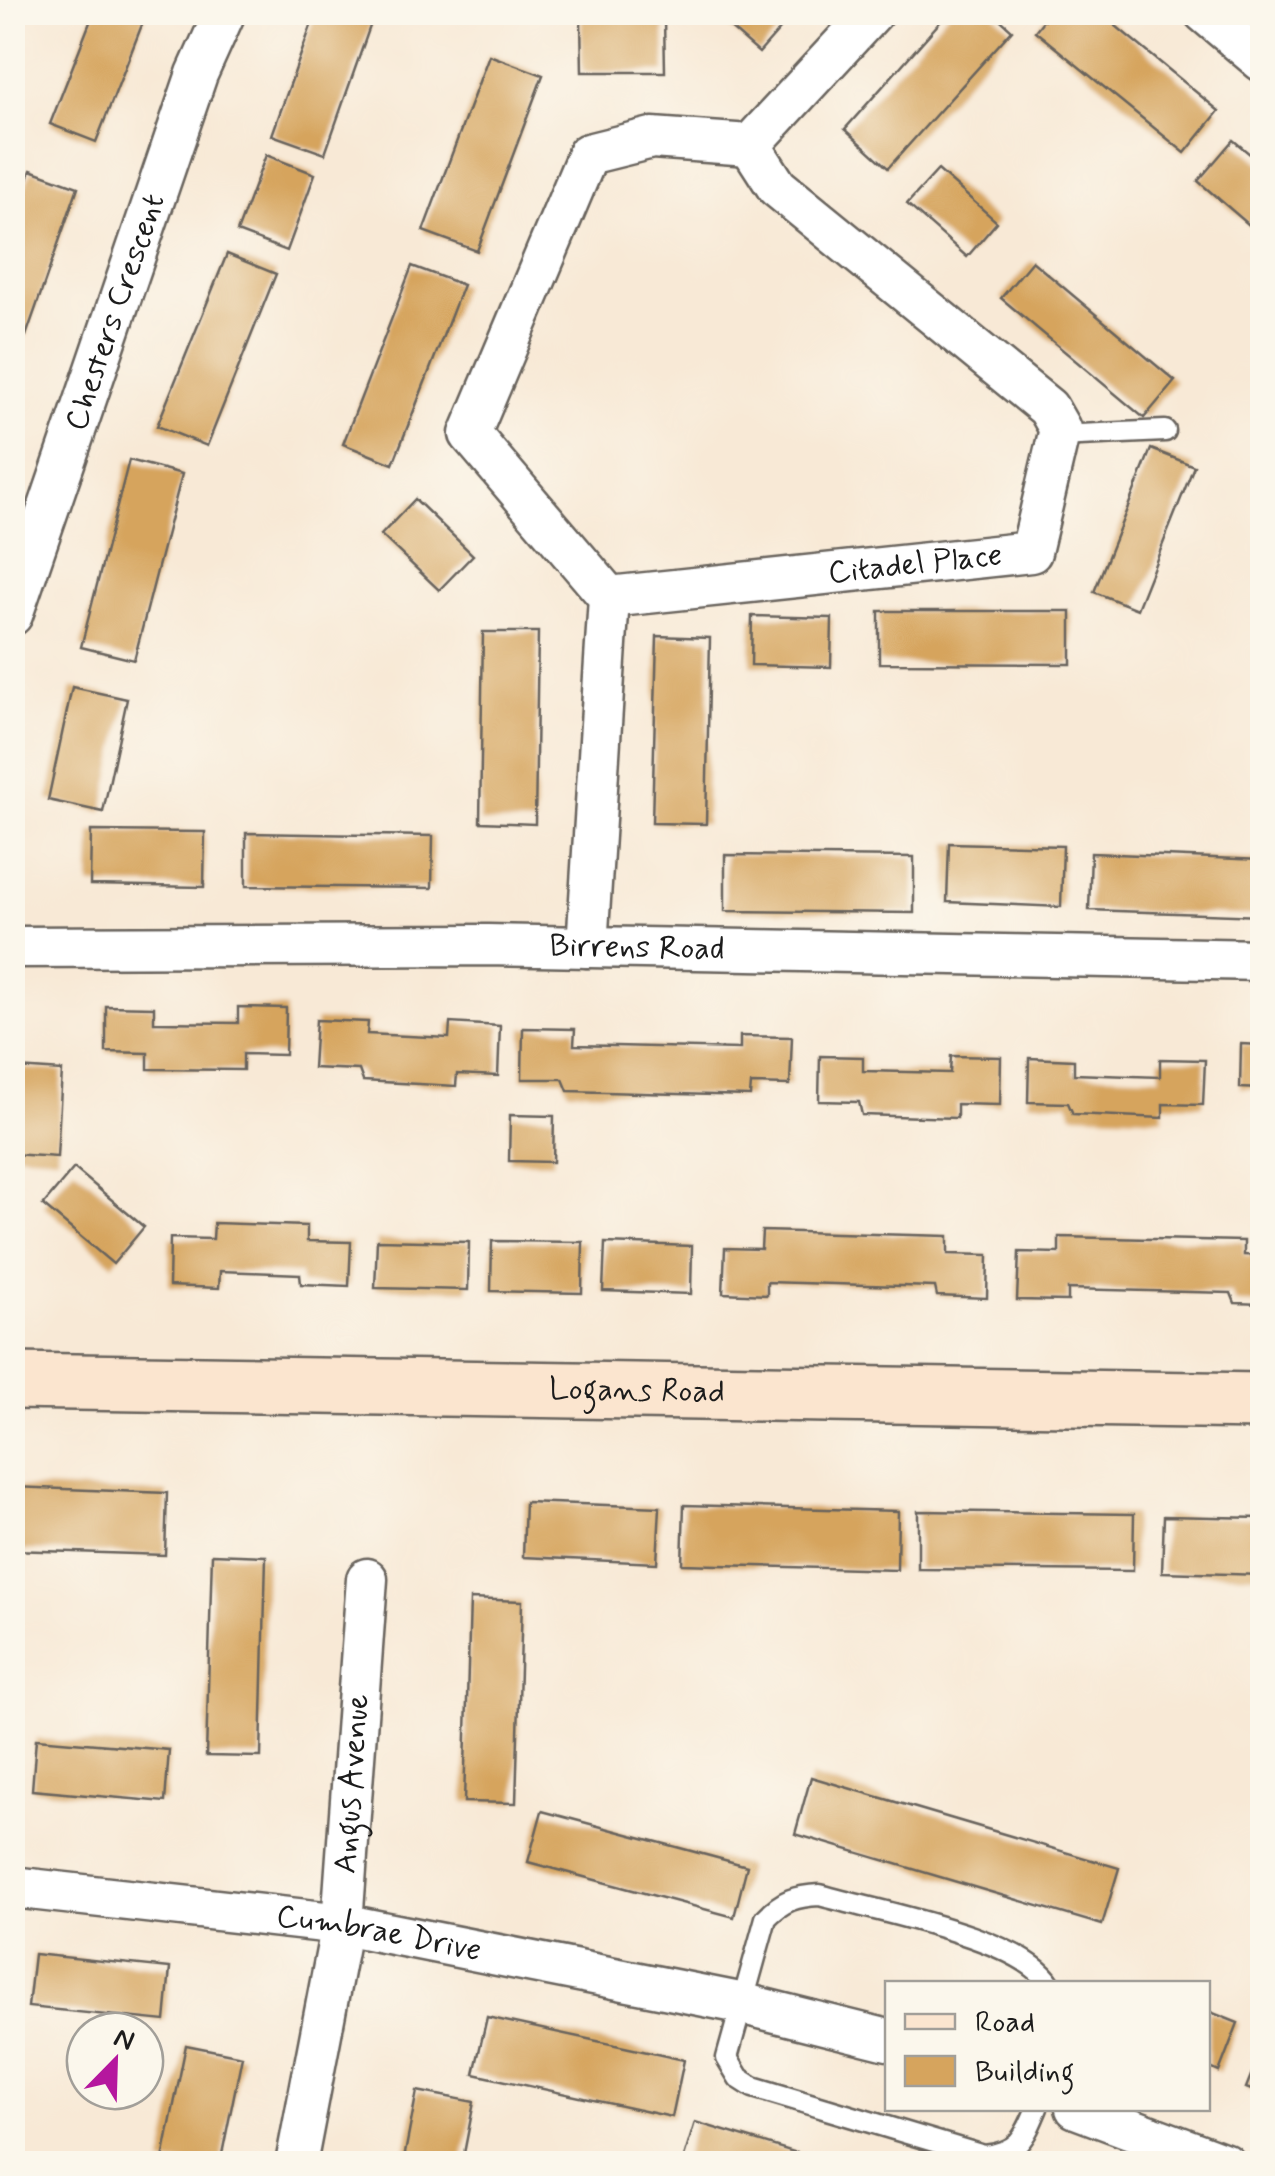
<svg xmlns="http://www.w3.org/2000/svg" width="1275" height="2176" font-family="Mynerve,sans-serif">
	<rect width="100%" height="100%" fill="#fbf7ec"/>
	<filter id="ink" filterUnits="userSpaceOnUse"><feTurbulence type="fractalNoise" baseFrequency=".01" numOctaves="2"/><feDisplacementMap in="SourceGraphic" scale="20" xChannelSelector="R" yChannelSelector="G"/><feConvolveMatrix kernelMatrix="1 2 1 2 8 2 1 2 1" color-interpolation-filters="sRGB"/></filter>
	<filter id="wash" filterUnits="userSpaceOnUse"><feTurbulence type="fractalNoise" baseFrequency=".0048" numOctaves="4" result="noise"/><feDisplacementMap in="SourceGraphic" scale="40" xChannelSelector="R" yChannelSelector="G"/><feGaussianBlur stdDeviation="2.25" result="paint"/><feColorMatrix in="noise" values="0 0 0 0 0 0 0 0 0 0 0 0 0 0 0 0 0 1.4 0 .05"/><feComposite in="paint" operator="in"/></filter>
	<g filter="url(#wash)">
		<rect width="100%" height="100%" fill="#f8e9d6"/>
		<g id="blocks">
			<g fill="#d6a45d">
				<polygon points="94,12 147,12 96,142 50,124"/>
				<polygon points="316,12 375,12 325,154 272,135"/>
				<polygon points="712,12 795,12 759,53"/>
				<polygon points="949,12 992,12 1012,30 888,168 845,129"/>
				<polygon points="1050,12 1099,12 1219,111 1185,153 1035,31"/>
				<polygon points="664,18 665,72 582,72 581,19"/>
				<polygon points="489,55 543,75 477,251 423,231"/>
				<polygon points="1233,140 1262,164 1262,236 1198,181"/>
				<polygon points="266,155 315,174 287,251 237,232"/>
				<polygon points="31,170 78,187 26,336 12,331 12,224"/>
				<polygon points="938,170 997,222 967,257 907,204"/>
				<polygon points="227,254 276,274 207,446 157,426"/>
				<polygon points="1032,261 1175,381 1144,418 1001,298"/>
				<polygon points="412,266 463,285 393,464 343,444"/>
				<polygon points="1151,449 1194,466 1137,609 1094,592"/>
				<polygon points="129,460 182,474 134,660 81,647"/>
				<polygon points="415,499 473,555 439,590 381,535"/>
				<polygon points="879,611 1071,611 1071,664 879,663"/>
				<polygon points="752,616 832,618 831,667 751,665"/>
				<polygon points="483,632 538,632 535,824 480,822"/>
				<polygon points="657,636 710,638 706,824 652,823"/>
				<polygon points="72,687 127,699 103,812 48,800"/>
				<polygon points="91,831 205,832 204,887 90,885"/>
				<polygon points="246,833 433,836 432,888 246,886"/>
				<polygon points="949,843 1063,846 1061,907 947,902"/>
				<polygon points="1091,853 1262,860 1262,916 1089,910"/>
				<polygon points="725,855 914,857 914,913 725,911"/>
				<polygon points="106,1006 154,1007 154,1022 238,1023 238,1007 286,1008 285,1055 243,1054 243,1070 148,1069 148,1053 106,1052"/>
				<polygon points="316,1020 368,1022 367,1034 449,1038 450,1023 500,1026 498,1076 457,1074 456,1086 363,1081 359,1070 313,1068"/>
				<polygon points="523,1028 575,1029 574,1045 740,1049 740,1036 792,1037 790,1085 751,1084 750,1096 568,1091 563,1079 522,1079"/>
				<polygon points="1241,1044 1262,1045 1262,1089 1240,1088"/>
				<polygon points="820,1056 863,1057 863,1071 950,1073 951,1056 1001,1057 1000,1105 957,1104 957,1118 862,1115 859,1102 819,1101"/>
				<polygon points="1029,1058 1074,1060 1074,1074 1160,1077 1160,1059 1205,1060 1203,1105 1163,1104 1163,1118 1073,1114 1068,1103 1028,1102"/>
				<polygon points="17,1068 62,1071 57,1157 12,1154"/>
				<polygon points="510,1115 554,1116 553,1162 509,1161"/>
				<polygon points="74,1168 144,1227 113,1264 43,1205"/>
				<polygon points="214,1223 307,1226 307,1241 351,1242 349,1286 301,1284 300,1274 220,1271 219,1288 169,1286 170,1238 213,1239"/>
				<polygon points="762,1231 948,1236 948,1254 988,1255 987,1298 937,1296 935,1287 767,1282 767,1295 723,1293 725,1248 761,1249"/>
				<polygon points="1059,1237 1244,1241 1244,1255 1262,1256 1262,1304 1235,1303 1231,1293 1068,1289 1068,1301 1017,1300 1019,1252 1059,1253"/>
				<polygon points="377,1240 469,1242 468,1290 375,1288"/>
				<polygon points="492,1241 583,1242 582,1293 491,1291"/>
				<polygon points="605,1243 692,1246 691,1294 603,1291"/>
				<polygon points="12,1487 167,1493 165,1555 12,1550"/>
				<polygon points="525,1502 660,1507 657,1563 523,1557"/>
				<polygon points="684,1505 898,1511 897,1570 682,1564"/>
				<polygon points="918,1511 1134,1514 1133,1571 918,1569"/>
				<polygon points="1164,1516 1262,1518 1262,1575 1162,1572"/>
				<polygon points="212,1554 266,1556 261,1757 206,1756"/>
				<polygon points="470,1599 522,1601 516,1803 464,1802"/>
				<polygon points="36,1739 169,1750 165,1802 32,1790"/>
				<polygon points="811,1777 1119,1868 1102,1925 795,1834"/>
				<polygon points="542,1811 747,1866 734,1917 528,1862"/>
				<polygon points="34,1954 170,1968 165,2021 28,2007"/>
				<polygon points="1208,2011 1238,2023 1219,2072 1208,2067"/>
				<polygon points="487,2017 684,2060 672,2117 474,2074"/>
				<polygon points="186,2045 242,2056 220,2164 162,2164"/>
				<polygon points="1262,2048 1262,2094 1246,2088"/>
				<polygon points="417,2091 474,2102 462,2164 403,2164"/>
				<polygon points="695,2122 830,2163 830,2164 682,2164"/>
			</g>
		</g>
	</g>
	<g filter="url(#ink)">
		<use href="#blocks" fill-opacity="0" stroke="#69645d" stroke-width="2.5"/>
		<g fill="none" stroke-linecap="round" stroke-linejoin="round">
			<g stroke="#69645d" stroke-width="25">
				<g id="lane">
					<polyline points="1058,436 1165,431"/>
					<path d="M1037,2108c-13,31 -19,45 -53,48l-231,-69 -14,-9 -12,-20 39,-140c17,-18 30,-22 54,-23 55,16 201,42 230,89"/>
				</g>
			</g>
			<g stroke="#69645d" stroke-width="45">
				<g id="street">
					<polyline points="1204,12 1262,61"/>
					<path id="s1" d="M609,597l422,-45 29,-123 -12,-21 -271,-221 -27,-42"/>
					<path id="s2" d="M12,615l185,-541 28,-62"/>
					<path id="s3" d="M12,947l476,-2 774,15"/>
					<polyline points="587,947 609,597 470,434 588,154 652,138 750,145 873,12"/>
					<path id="s4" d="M12,1887l330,37 398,79 148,37"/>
					<polyline points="1076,2108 1225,2164"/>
					<path id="s5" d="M296,2164l46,-240 25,-345"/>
				</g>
			</g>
			<g stroke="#69645d" stroke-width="60">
				<g id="secondary">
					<path id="s6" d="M12,1381l1250,20"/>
				</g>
			</g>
			<use href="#lane" stroke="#fff" stroke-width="20"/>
			<use href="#street" stroke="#fff" stroke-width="40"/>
			<use href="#secondary" stroke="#fbe5cf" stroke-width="55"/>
		</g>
	</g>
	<g text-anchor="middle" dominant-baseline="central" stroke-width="8" stroke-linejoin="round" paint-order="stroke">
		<g font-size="32" fill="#1c1c1c" stroke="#fbf7ec">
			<text stroke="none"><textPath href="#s2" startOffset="320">Chesters Crescent</textPath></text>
			<text stroke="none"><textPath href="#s1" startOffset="308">Citadel Place</textPath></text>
			<text stroke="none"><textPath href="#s3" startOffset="625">Birrens Road</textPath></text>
			<text stroke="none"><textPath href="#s6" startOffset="625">Logans Road</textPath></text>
			<text stroke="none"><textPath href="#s5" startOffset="385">Angus Avenue</textPath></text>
			<text stroke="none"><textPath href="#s4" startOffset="370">Cumbrae Drive</textPath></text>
		</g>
	</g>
	<rect width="1275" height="2176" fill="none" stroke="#fbf7ec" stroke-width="50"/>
	<rect x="885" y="1981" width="325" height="130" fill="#fbf7ec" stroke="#a29f99" stroke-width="2.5"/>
	<rect x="905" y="2014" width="50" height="15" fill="#fbe5cf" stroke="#a29f99" stroke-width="2.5"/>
	<text x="975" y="2031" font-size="30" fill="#1c1c1c">Road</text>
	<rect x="905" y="2056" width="50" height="30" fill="#d6a45d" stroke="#a29f99" stroke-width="2.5"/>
	<text x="975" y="2081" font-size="30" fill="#1c1c1c">Building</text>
	<g transform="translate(115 2061) rotate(23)"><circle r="48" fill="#fbf7ec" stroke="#a29f99" stroke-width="2.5"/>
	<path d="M0-8L18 38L0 25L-18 38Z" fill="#b5179e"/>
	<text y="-15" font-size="28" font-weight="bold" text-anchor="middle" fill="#1c1c1c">N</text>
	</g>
</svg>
